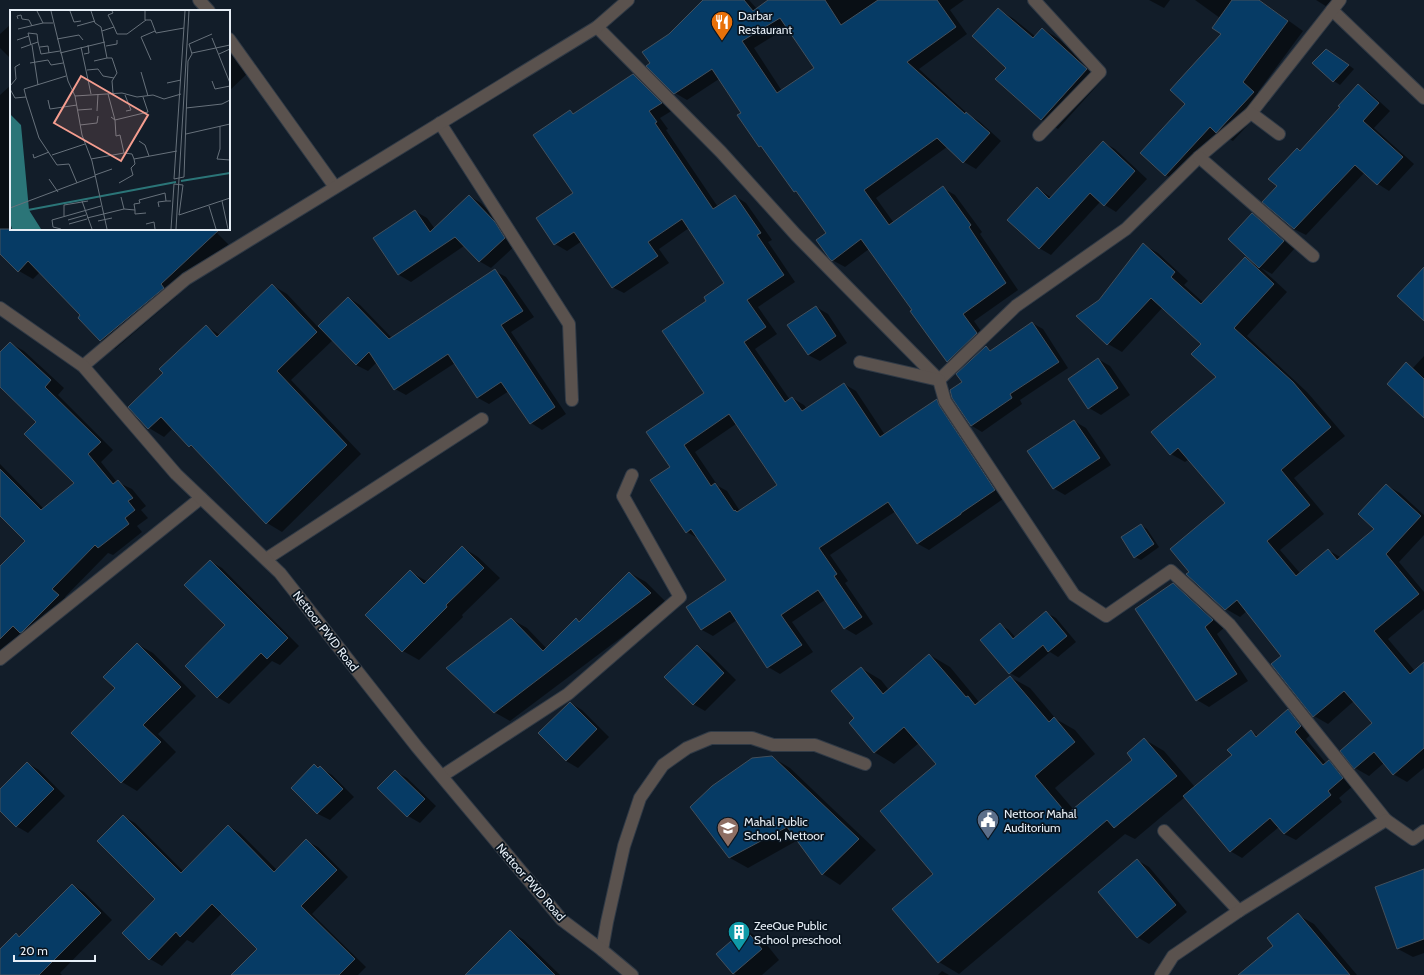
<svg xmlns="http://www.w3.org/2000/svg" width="1424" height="975" font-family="Cabin,sans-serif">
	<rect width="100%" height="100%" fill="#121d29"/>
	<g fill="#0007" fill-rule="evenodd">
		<path d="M705,0h44l8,9 14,-9h193l-14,10 17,24 -48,35 51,47 9,5 22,20 -25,28 -12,-7 -17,-15 -71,51 18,25 49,-35 12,7 27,37 -2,2 38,56 -44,31 14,20 -28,27 -12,-7 -79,-112 -24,18 -13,-7 -4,-27 -28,-39 -5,-2 -31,-43 -4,-2 -18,-34 -23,-34 -32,21 -12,-7 -28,-27 4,-3 19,-28zM788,27l27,41 -33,23 -28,-43z"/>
		<polygon points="1149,0 1170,0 1164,8"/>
		<polygon points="1195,0 1260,0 1303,31 1258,92 1269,102 1233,141 1225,137 1181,184 1166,175 1187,104 1222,34 1220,18"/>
		<polygon points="1316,0 1344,0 1332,10"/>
		<polygon points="998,9 1014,19 1036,37 1043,29 1059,39 1103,79 1058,129 1041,119 1007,68"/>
		<polygon points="11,24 11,59 0,48 0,34"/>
		<polygon points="229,48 249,72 229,91"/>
		<polygon points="1332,53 1354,69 1340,85 1334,81 1314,63"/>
		<path d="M633,75l12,7 28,28 -13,8 8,11 -2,1 52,77 17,-11 11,7 26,37 -4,2 27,40 -37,25 19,27 -22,15 35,51 2,-2 12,7 3,4 37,-25 12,7 29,44 52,-35 11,7 58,90 -77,53 -11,-6 -22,-33 -66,44 18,26 -3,2 28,41 -17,11 -12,-7 -19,-28 -33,22 21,30 -33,22 -12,-7 -31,-47 -24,16 -11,-6 -15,-22 40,-27 -28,-42 -12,-7 -16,-65 34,-74 21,-110 -37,-55 -30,21 10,14 -45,30 -12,-6 -30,-46 -15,10 -12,-7 19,-50 -4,-83 5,3zM736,424l42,62 -38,25 -13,-20 -9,-5 -23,-34z"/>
		<polygon points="11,85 11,229 213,229 230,246 174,293 177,296 115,349 101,341 79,318 82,315 40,272 33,279 19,271 0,252 0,95"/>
		<polygon points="1358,85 1369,92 1390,111 1374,128 1414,164 1389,191 1378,184 1365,172 1306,235 1294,229 1278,186 1297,149 1301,151 1341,107"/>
		<polygon points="1103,142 1115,149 1147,179 1116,212 1100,202 1051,255 1039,248 1037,188 1052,198"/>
		<polygon points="469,196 481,203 507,230 516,245 491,268 479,261 464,246 411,282 399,275 375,239 415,211 427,218 435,229"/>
		<polygon points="1252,214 1264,221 1295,248 1272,274 1261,268 1287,292 1247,336 1307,392 1345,436 1294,478 1324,514 1280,550 1300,573 1328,550 1342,558 1376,529 1386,485 1400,493 1424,515 1424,535 1399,562 1424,592 1424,609 1388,639 1415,671 1424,664 1424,768 1407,782 1393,774 1384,763 1369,776 1355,768 1373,723 1354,701 1328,724 1314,716 1283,656 1247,611 1240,617 1226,609 1191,572 1226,503 1189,459 1185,462 1171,454 1152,432 1218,377 1202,343 1163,307 1122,352 1108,344 1144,245 1158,253 1188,281 1184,285 1204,303 1245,259 1258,266"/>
		<polygon points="495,271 506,277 534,317 511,332 566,414 542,430 531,423 509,391 489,404 478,398 455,363 406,395 395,389 377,362 368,371 356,365 333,340 291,380 361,454 282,532 267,523 198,451 190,446 173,428 164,437 149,428 164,373 206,326 220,335 272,285 287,294 318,327 349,298 360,305 392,338"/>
		<polygon points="816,307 828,314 847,343 820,361 808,355"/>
		<polygon points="1032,323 1043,329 1068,368 1020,400 1022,404 982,432 972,426 963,383 986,347 992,351"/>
		<polygon points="10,343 24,351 64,388 58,395 113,450 101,462 117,482 132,489 146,506 141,510 148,518 137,526 142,532 113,555 108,553 65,597 71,603 36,639 34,640 25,635 0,657 0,568 26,541 0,515 0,464 44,509 76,483 38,422 0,386 0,354"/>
		<polygon points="1424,356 1424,417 1407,364 1413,368"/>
		<polygon points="1098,359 1110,366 1130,395 1101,415 1089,408"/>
		<polygon points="1074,421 1086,428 1111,465 1065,495 1053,488"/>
		<polygon points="1141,525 1147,529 1159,547 1141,560 1135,557"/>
		<polygon points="462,547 478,557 500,578 462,615 463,617 419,660 403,651 411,572 428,582"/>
		<polygon points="210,561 222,568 299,646 280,665 272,661 229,704 217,697 227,625"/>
		<polygon points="630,573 646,582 667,603 510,721 494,712 511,619 527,628 547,649 576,620 580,622"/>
		<polygon points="1173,584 1185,591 1225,627 1217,634 1248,681 1209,707 1197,700"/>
		<polygon points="1047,613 1056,618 1076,642 1058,657 1050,652 1019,678 1010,673 1000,625 1009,630 1016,638"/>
		<polygon points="137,644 153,653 196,696 158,734 176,752 137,791 122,782 116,688"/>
		<polygon points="697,646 709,653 736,680 705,711 693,704"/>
		<polygon points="930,655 950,667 979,702 1010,677 1030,688 1056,719 1075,730 1095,754 1055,788 1074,810 1134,760 1144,739 1164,751 1195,787 1233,755 1251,731 1258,736 1288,710 1299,717 1312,733 1306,739 1326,763 1329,761 1340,768 1354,785 1339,798 1342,802 1296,840 1284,834 1279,827 1242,858 1230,851 1185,797 1135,839 1125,834 959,974 939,962 935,874 937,764 919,743 894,764 874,752 856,718 861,668 881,680 889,690"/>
		<polygon points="570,703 582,710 609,737 578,768 566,761"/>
		<polygon points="772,757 790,768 876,850 840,885 823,874 798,840 748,868 730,858 691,807"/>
		<polygon points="27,763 39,770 65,796 28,833 16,826 0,810 0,790"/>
		<polygon points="315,765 332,775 354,797 330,820 318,814 292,788"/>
		<polygon points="395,771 407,778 436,806 420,823 408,816"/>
		<polygon points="123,816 135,823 183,871 228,826 240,833 277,870 306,841 318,847 348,877 312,914 366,967 358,975 232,975 258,949 222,913 193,943 187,940 162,966 150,959 157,899"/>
		<polygon points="1137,860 1149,867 1187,912 1149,944 1137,937"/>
		<polygon points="1424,870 1424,953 1413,957 1398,949"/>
		<polygon points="72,885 84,892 112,920 60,973 62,975 0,975 0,951 16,935 20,937"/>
		<polygon points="1298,915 1314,924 1357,975 1240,975 1274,946"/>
		<polygon points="745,930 763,940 779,960 762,975 736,975 717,954"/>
		<polygon points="510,931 524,940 560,975 466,975"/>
		<polygon points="942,971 949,975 938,975"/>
	</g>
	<g fill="#063b65" stroke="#43505d" fill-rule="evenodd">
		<path d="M703,0h41l9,11 15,-11h57l16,25 37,-25h59l19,27 -49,35 58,52 1,-2 24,21 -27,30 -26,-25 -73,52 25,35 54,-39 28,39 -2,2 37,56 -43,31 14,19 -30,29 -37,-51 2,-1 -51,-71 -29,22 -3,-3 -13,-18 10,-7 -30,-42 -2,1 -33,-46 -2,1 -22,-32 4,-2 -29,-44 -38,25 -28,-28 4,-3 -8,-11 27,-18zM780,18l34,50 -37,25 -35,-52z"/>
		<polygon points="1232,0 1259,0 1288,21 1243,82 1254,92 1216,133 1210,127 1165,176 1140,153 1185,104 1170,90 1221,34 1212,28"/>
		<polygon points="998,8 1033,38 1042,28 1087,69 1041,120 995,79 1006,68 972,36"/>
		<polygon points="1326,49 1349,65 1333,82 1312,63"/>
		<path d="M633,74l29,29 -13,8 8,11 -2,1 58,86 22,-14 26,38 -4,2 27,40 -37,25 19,27 -22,15 41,60 7,-5 10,14 42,-28 36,54 57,-38 2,6 56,85 -34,23v1l-44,30 -29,-42 -69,46 18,26 -3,2 28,41 -18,12 -26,-39 -37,25 21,30 -35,23 -37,-57 -29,19 -15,-23 40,-27 -35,-51 -5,4 -36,-53 20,-13 -24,-35 58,-39 -42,-62 44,-30 -2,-4 20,-14 -42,-64 -34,23 10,14 -46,32 -38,-56 -20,13 -18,-27 37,-25 -40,-58 37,-25 3,4zM729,414l48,71 -40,27 -2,-2 -1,1 -19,-28 -4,3 -27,-41z"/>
		<polygon points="1358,84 1379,103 1363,121 1403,157 1377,185 1355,165 1294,229 1262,202 1277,186 1268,179 1297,148 1300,151 1340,107 1338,106"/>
		<polygon points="1103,141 1135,171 1104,206 1090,193 1039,249 1007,220 1037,187 1049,199"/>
		<polygon points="469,195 495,222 505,238 479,262 455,237 398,275 373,238 415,210 430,232"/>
		<polygon points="1252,213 1284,241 1259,268 1228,239"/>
		<polygon points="0,229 220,229 161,284 164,288 100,341 78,318 80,315 28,261 18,272 0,254"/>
		<polygon points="1143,243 1175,272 1171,277 1201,304 1245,257 1274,284 1234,328 1293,382 1331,427 1281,470 1310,505 1267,541 1296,576 1328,549 1337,560 1374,529 1358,514 1386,484 1421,516 1386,554 1419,594 1374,631 1410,674 1424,662 1424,748 1393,775 1374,752 1354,769 1340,751 1372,723 1344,691 1313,717 1271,664 1281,656 1237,600 1225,610 1186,574 1189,572 1170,549 1225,503 1178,448 1170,455 1151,432 1216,377 1191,354 1201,344 1151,298 1107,345 1076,316 1099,300"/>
		<polygon points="1424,267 1424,321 1397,296"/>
		<polygon points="495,269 523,311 501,325 555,407 530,424 501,382 477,398 448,354 394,390 369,352 356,365 318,326 348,297 389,339"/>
		<polygon points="272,284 317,332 277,371 347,445 266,524 191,445 189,447 161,417 148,429 128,407 163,373 159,369 206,325 217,337"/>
		<polygon points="816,306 836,336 808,355 787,325"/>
		<polygon points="1032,322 1059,362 1010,394 1012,398 971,426 952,398 950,390 962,382 956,374 986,346 990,351"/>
		<polygon points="10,342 51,380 45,387 101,442 88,454 113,484 118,480 133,498 128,501 135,510 125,518 129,524 98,548 95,545 52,589 59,595 22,632 20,633 13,626 0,639 0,566 25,541 0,516 0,469 41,510 74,483 24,434 36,422 0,387 0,352"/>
		<polygon points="1098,358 1118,388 1088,409 1068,379"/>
		<polygon points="1406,362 1424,379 1424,418 1387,384"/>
		<polygon points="1074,420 1100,458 1053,489 1027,451"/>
		<polygon points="1141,524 1154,544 1134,558 1121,537"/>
		<polygon points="462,546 484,568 446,605 447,607 402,652 365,615 410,570 424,584"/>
		<polygon points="210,560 288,638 267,659 261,653 217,698 185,666 225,625 184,585"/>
		<polygon points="629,572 651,593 494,713 446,668 511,618 543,651 576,618 579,622"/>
		<polygon points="1173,583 1213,620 1205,627 1237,674 1196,701 1135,609"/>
		<polygon points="1046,611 1067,636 1048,652 1043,645 1009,674 980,640 1000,623 1013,639"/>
		<polygon points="137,643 181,687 143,725 161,742 121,783 71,733 115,688 103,677"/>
		<polygon points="697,645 724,673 693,705 664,677"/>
		<polygon points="929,654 966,697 968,696 975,705 1010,676 1049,722 1054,717 1075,742 1035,776 1067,814 1132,760 1127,753 1144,738 1177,776 1114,828 1107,820 938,963 892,909 933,874 880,811 936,764 904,727 874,753 849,723 854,718 831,691 861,667 883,694"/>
		<polygon points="570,702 597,729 566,761 538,733"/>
		<polygon points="1288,709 1301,726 1295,732 1323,765 1329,760 1343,778 1328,791 1331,795 1284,834 1270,818 1230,852 1183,796 1232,755 1227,750 1251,730 1256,737"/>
		<polygon points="772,756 859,839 822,875 787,827 729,858 690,807 712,786 752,758"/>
		<polygon points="27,762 54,789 16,827 0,811 0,789"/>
		<polygon points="314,764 318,768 320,766 343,789 317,814 291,788"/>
		<polygon points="395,770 425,799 407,817 377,788"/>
		<polygon points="123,815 181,873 228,825 274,872 306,839 337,870 301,906 355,959 339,975 231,975 257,949 212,904 180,937 176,932 149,960 122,933 155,899 97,841"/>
		<polygon points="1137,859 1176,905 1137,938 1098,892"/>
		<polygon points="1424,869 1424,939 1397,949 1375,887"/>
		<polygon points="72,884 101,913 39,975 0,975 0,949 16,933 19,937"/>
		<polygon points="1298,913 1350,975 1238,975 1273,946 1267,938"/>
		<polygon points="745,929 762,949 733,974 716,954"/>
		<polygon points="510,930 555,975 465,975"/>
	</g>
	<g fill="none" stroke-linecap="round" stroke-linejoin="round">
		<g stroke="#303a46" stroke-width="14">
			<polyline id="service" points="602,950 607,922 624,846 640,798 663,765 687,748 711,738 752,738 773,745 815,745 865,764"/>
		</g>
		<g stroke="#303a46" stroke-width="14">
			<g id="minor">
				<polyline points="199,0 209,11"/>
				<polyline points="1034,0 1100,72 1039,135"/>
				<polyline points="1332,10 1424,98"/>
				<polyline points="597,27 721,152 796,235 939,380 1016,306 1126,229 1199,157 1251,113 1340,0"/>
				<polyline points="229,39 335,187"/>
				<polyline points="1251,113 1279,134"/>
				<polyline points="440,123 569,324 572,400"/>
				<polyline points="1199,157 1313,256"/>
				<polyline points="860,362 939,380 945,401 1074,595 1106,616 1171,571 1230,625 1386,820"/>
				<polyline points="83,366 186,279 597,27 628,0"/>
				<polyline points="266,559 482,419"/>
				<polyline points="0,659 201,498"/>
				<polyline points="442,776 568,694 680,597 623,496 632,475"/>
				<polyline points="1164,831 1239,911"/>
				<polyline points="1161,975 1173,956 1239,911 1386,820 1413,839 1424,831"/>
			</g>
		</g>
		<g stroke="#303a46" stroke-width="14">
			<polyline id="tertiary" points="0,308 83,366 176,474 280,573 417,747 562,920 602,950 632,975"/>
		</g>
		<use href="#service" stroke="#5a524e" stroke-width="12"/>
		<use href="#minor" stroke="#5a524e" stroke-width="12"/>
		<use href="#tertiary" stroke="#5a524e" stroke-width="12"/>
	</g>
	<defs>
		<g id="restaurant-pin" transform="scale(1.15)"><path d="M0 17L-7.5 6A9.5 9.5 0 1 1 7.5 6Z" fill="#e8710a" stroke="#09141f"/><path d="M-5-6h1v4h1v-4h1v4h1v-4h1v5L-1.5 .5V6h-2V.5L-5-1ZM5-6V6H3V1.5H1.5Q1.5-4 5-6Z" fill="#fff"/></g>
		<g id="civic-pin" transform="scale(1.15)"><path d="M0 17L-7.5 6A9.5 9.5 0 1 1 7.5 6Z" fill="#5c6f8a" stroke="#09141f"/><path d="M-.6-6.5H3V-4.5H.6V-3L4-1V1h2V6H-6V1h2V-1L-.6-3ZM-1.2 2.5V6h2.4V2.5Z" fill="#fff"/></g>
		<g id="school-pin" transform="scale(1.15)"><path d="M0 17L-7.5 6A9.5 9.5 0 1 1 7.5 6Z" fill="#8d6e63" stroke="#09141f"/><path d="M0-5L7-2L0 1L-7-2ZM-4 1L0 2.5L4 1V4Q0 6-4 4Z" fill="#fff"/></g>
		<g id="building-pin" transform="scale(1.15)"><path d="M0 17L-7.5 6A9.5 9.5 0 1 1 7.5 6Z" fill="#0f9aa8" stroke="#09141f"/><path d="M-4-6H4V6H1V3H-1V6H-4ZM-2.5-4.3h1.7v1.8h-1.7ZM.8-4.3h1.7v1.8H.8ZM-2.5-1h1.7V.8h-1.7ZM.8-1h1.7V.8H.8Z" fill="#fff"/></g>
	</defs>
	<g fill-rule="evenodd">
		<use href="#restaurant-pin" x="722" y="22"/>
		<use href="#civic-pin" x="988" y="820"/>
		<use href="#school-pin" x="728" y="828"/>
		<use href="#building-pin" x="739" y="932"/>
	</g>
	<g text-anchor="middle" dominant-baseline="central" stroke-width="3.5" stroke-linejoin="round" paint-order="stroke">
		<g font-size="12" fill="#e6eef6" stroke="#09141f" text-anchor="start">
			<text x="738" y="15">Darbar<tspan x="738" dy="14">Restaurant</tspan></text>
			<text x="1004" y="813">Nettoor Mahal<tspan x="1004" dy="14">Auditorium</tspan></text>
			<text x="744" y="821">Mahal Public<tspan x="744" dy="14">School, Nettoor</tspan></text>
			<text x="754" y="925">ZeeQue Public<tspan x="754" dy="14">School preschool</tspan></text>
		</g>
		<g font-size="12" fill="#e6eef6" stroke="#09141f">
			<text transform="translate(326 631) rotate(52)">Nettoor PWD Road</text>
			<text transform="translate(531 882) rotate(49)">Nettoor PWD Road</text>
		</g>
	</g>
	<g transform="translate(10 10)">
		<rect width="220" height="220" fill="#121d29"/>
		<path d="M0,104l11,11 8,85 12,19h-29l-2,-7z" fill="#2b7578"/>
		<path fill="none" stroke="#2b7578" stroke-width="2" d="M171,171l49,-8M18,200l148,-28"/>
		<path fill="none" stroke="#67717b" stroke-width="1" d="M27,1l6,12h10M41,1l17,70 7,15 7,39 10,26 15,68M60,1l4,11 7,-1M81,1l4,12 6,4 6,31h5l5,15 -5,8 1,12M102,1l1,2 -5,2 6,12M135,1v9h6l5,13 28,-5M175,1l-11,168 10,-2 4,-116 4,-7 -3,-10M8,9l-1,-3 4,-1 1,4 7,1 3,6M0,14v48M67,16l18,-5M8,19l25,-6M92,21l12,-4 3,7h10l19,-14M202,28l18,45M47,29l22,-4 4,5M7,30l12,-4M179,34l23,-10M21,35l-3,-12 9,1 1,8M22,35l6,40M96,36l11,-2v-4M30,37l8,-1 1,7M71,37l10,47M11,38l17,-6 3,12 19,-3M50,43l45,-11M182,43l38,-8M74,44l5,-1 -1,-8M209,44l11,-5M141,50l-10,-23 14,-6M84,51l13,-3M20,53l18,-3 3,5 12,-2M77,60l11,-1 5,7 11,2M131,62l7,24M202,71l3,8 15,-3M157,73l14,-3M0,76l6,-7 -1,-12 5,-3M0,79l5,9 11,-1 13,41 18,27 12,-1 8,19M98,84l7,26 33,-8 -5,-15M115,85l6,15 -5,1M65,86l47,-3 15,4 16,-2 11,4 17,-5M16,87l-2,-8 42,-13M38,90l2,9 27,-4M176,98l36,-4 8,-4M68,100l14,-1M87,101l1,-17M101,107l4,3 1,16 4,-1 4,18M70,115l17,-2 1,-7M210,116v23l-3,10 13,1M176,124l44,-10M129,131l6,4 4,11M23,144l1,4 15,-6M42,145l33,-11M81,149l33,-6 8,1 2,5 43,-8M85,165l17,-6M39,169l9,13M109,173l14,-8 -2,-7 4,-4 -1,-5M111,187l3,12M72,191l10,28M212,191l6,28M199,196l7,23M149,197l-1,-5 8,-1M0,198l85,-32M125,200v4l11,-1M169,205l51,-17M54,206v-11l24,-4M77,208l37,-9 11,1 -1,-6 6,-1 -1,-3 26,-7 1,8h5M58,210l18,-5M88,211l14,-3M59,214l18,-5M136,214l8,-2 1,7M51,219l-8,-2 -1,-7 49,-14M161,219l3,-45 9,1 -4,30M166,219l13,-218"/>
		<path fill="#f59d8f" fill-opacity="0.15" stroke="#f59d8f" stroke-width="2" d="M71,66l67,39 -27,46 -67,-38z"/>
		<rect width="220" height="220" fill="none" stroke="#e6eef6" stroke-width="2"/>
	</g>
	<path d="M14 955v6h81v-6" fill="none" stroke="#e6eef6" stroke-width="2"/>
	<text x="20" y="955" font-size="12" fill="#e6eef6" stroke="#09141f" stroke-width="3" paint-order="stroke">20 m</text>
</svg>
